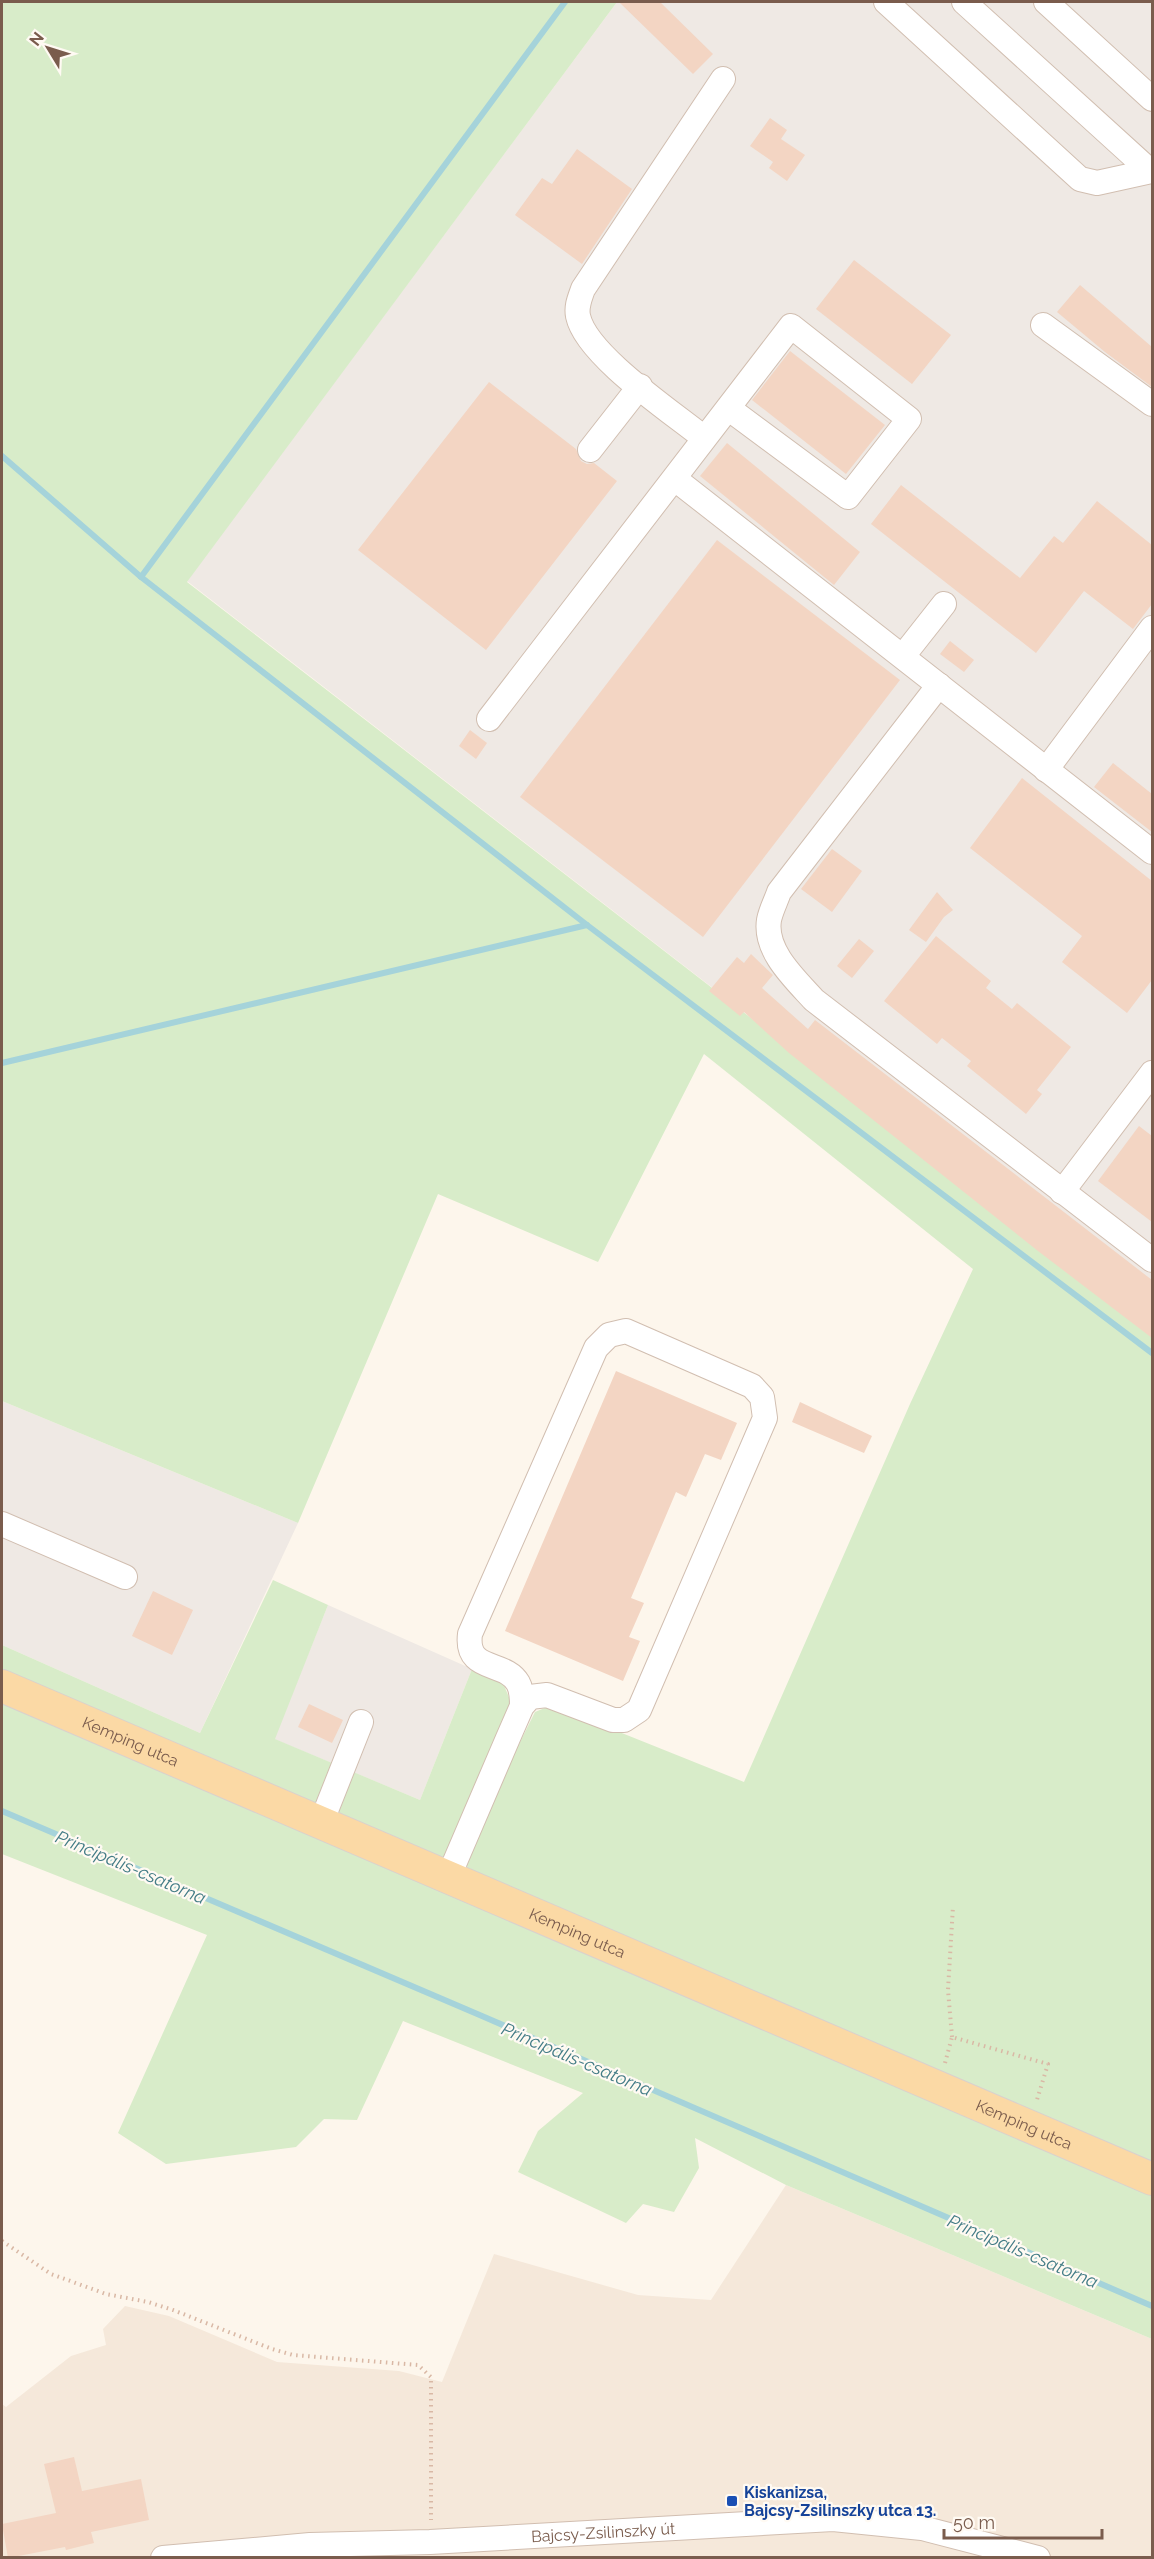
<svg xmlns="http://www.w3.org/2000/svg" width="1154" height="2559" font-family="Raleway,sans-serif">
	<rect width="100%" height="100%" fill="#fdf6ec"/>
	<polygon fill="#f5e8da" points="786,2185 1152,2339 1152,2557 2,2557 2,2404 6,2407 71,2356 106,2345 103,2329 125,2306 169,2316 277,2362 399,2371 442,2382 494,2254 638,2295 711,2300"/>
	<g fill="#efe9e4">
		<polygon points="617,2 1152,2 1152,1328 187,581"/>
		<polygon points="2,1401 298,1523 200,1733 2,1645"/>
		<polygon points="328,1605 472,1669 420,1800 274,1739"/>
	</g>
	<polygon fill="#d8ecc9" points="2,2 617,2 187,582 1152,1328 1152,2339 786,2185 695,2138 699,2168 674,2212 643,2204 626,2223 518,2172 538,2131 583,2093 403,2021 357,2120 324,2119 296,2147 166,2164 118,2133 207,1935 2,1854 2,1645 200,1733 273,1580 328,1605 275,1739 420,1800 472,1669 503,1683 511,1702 497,1734 519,1744 535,1712 552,1705 744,1782 910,1404 973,1269 704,1054 598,1262 438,1194 298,1523 2,1401"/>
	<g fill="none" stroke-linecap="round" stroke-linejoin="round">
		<g stroke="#a5d3da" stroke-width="6">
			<polyline points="2,456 141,577 587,925 1152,1353"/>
			<polyline points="141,577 565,2"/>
			<polyline points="2,1063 587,925"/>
			<polyline points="2,1811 482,2016 1152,2306"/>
		</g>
	</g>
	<g fill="#f3d5c3">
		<polygon points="619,2 660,2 713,54 693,74"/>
		<polygon points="770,118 787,130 781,139 805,155 787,181 769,168 773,162 750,146"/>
		<polygon points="577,149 632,189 582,264 515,215 542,178 552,184"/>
		<polygon points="854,260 951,335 912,384 816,309"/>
		<polygon points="1080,285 1152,347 1152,387 1105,352 1057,312"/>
		<polygon points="790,351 885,425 846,474 752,400"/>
		<polygon points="489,382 576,449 581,461 587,464 594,463 617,481 486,650 358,550"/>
		<polygon points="727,443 860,552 834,585 700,476"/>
		<polygon points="901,485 1020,578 1054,536 1063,543 1097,501 1152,545 1152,604 1133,629 1084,591 1036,653 871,524"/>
		<polygon points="717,540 900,680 703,937 520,797"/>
		<polygon points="950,641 974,660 964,672 940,654"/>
		<polygon points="470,730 487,743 476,759 459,746"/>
		<polygon points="1113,763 1152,794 1152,832 1094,787"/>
		<polygon points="1022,778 1152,881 1152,980 1127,1013 1062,962 1082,936 970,848"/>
		<polygon points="832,849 862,871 832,912 801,889"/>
		<polygon points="937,892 953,910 944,917 926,942 909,930"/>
		<polygon points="936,936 991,981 986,988 1012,1009 1017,1003 1071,1047 1037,1090 1042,1094 1026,1114 967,1066 971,1061 942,1038 937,1044 884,1001"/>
		<polygon points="859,939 874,951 852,978 837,966"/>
		<polygon points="751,954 773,975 762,988 808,1029 815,1020 1152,1280 1152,1338 1038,1251 789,1053 744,1012 740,1016 709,991 737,957 744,963"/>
		<polygon points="1139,1126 1152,1136 1152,1222 1098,1181"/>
		<polygon points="616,1371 737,1423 721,1460 705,1454 686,1497 676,1492 631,1598 644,1603 629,1637 640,1641 623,1681 505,1631"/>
		<polygon points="800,1402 872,1436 864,1453 792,1422"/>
		<polygon points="153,1591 193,1610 172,1655 132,1636"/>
		<polygon points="309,1704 343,1720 332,1743 298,1727"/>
		<polygon points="74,2457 82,2491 141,2479 149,2520 91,2532 94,2543 66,2550 65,2547 8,2558 2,2524 56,2513 44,2464"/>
	</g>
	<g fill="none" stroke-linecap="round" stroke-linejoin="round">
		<g stroke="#d1beb0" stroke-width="26">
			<g id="minor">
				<polyline points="886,2 1080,179 1097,183 1152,171"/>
				<polyline points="964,2 1150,171"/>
				<polyline points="1046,2 1152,99"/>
				<polyline points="1043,325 1152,404"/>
				<path d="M704,438c-32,-26 -118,-83 -126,-122 -2,-10 2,-18 5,-27l140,-210"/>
				<polyline points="590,450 640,386"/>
				<polyline points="675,479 1152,852"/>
				<polyline points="903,656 944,604"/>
				<path d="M939,685l-160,207c-3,9 -8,18 -10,28 -5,31 26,59 45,80l338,260"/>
				<polyline points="489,719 791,326 909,419 848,497 728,408"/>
				<polyline points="1046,770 1152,628"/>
				<polyline points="1062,1192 1152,1073"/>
				<polyline points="2,1524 125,1577"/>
				<polyline points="321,1823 361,1722"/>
				<path d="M448,1878l60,-140 14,-32 8,-9 17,-2 66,25h11l15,-10 126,-292 -3,-21 -10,-11 -126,-55 -17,4 -13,13 -126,286c-5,39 35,26 48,49 4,7 4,16 4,23"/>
				<path id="s1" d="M163,2558l147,-13 120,-3 403,-23 89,9 116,30"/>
			</g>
		</g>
		<g stroke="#dad1cd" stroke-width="34">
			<g id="major">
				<path id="s2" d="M2,1686l1150,493"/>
			</g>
		</g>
		<g stroke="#d9b8a5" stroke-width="4" stroke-dasharray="1.5 4.5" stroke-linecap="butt">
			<polyline points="952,2037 948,1990 953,1906"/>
			<polyline points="945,2063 952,2037 1048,2064 1036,2103"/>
			<polyline points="2,2241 51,2274 106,2294 148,2302 173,2310 272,2349 293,2355 418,2365 431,2377 431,2520"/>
		</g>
		<use href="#minor" stroke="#fff" stroke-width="24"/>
		<use href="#major" stroke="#fbd9a5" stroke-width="32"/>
	</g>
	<rect fill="#1a4fb4" stroke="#fffaf3" stroke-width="2" x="726" y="2495" width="12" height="12" rx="3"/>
	<g text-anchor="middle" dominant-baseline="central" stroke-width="4.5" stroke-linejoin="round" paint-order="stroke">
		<g font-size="16" fill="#7a5c4d" stroke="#fffaf3">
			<text stroke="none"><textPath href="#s2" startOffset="140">Kemping utca</textPath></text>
			<text stroke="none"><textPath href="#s2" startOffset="626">Kemping utca</textPath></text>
			<text stroke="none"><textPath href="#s2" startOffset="1112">Kemping utca</textPath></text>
			<text stroke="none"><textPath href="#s1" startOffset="441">Bajcsy-Zsilinszky út</textPath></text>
		</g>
		<g font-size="16" font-weight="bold" fill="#164399" stroke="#fffaf3" text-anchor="start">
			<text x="744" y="2492">Kiskanizsa,<tspan x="744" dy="18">Bajcsy-Zsilinszky utca 13.</tspan></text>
		</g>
		<g font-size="18" font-style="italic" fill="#437c86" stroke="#fffaf3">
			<text transform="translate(131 1867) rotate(23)">Principális-csatorna</text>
			<text transform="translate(577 2059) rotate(23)">Principális-csatorna</text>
			<text transform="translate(1023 2251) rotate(23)">Principális-csatorna</text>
		</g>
	</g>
	<rect width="1154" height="2559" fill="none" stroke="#7a5c4d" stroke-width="6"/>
	<g transform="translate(48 48) rotate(308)" stroke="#fffaf3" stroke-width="4.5" paint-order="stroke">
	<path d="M0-4.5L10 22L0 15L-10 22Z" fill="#7a5c4d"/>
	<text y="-9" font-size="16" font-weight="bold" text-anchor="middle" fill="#7a5c4d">N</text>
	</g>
	<path d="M944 2529v9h158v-9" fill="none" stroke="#7a5c4d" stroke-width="3"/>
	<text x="953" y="2529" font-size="18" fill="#7a5c4d" stroke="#fffaf3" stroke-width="4.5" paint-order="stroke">50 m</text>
</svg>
